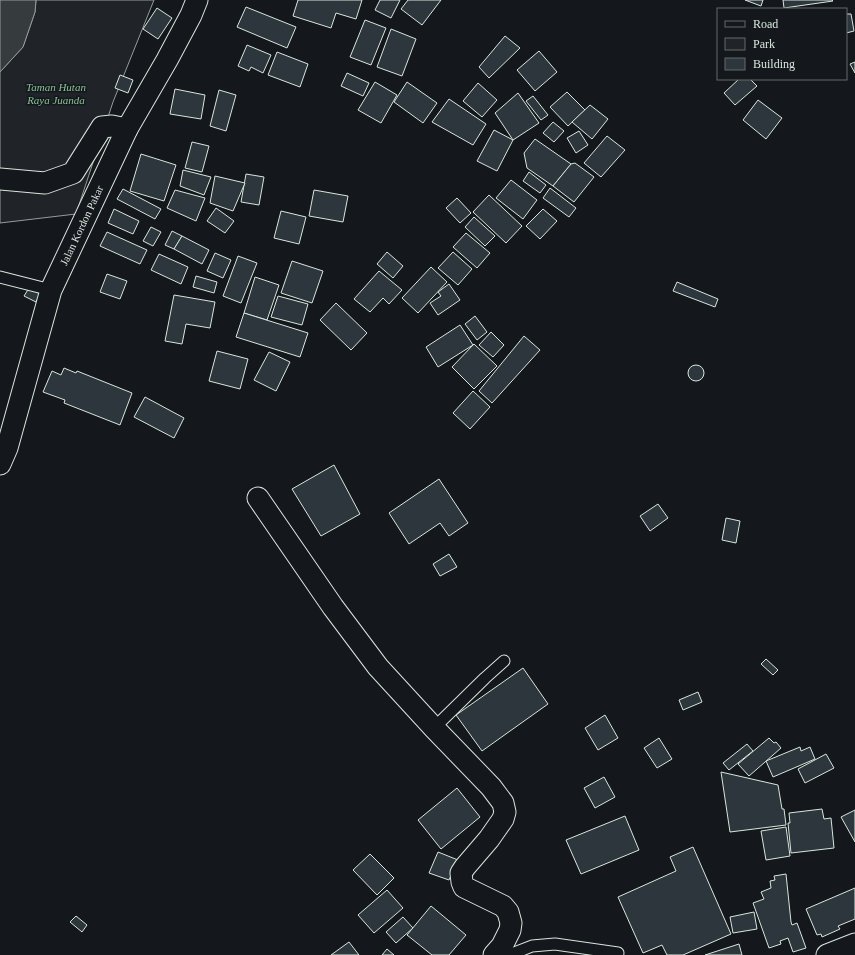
<svg xmlns="http://www.w3.org/2000/svg" width="855" height="955" font-family="Georgia,serif">
	<rect width="100%" height="100%" fill="#14181c"/>
	<polygon fill="#202428" stroke="#939e99" points="36,0 154,0 113,102 76,214 0,223 0,72 23,47 35,12"/>
	<polygon fill="#363b3e" stroke="#939e99" points="0,0 36,0 35,12 23,47 0,72"/>
	<g fill="#2c363c" stroke="#d8e6dc">
		<polygon points="298,0 362,0 356,19 336,13 331,28 293,16"/>
		<polygon points="380,0 400,0 391,18 375,10"/>
		<polygon points="408,0 441,0 422,25 401,9"/>
		<polygon points="745,0 763,0 761,6"/>
		<polygon points="783,0 832,0 833,1 784,8"/>
		<polygon points="246,7 296,27 287,48 237,27"/>
		<polygon points="157,8 172,18 158,39 143,29"/>
		<polygon points="846,14 851,14 854,31 846,33"/>
		<polygon points="365,20 386,28 371,65 350,57"/>
		<polygon points="391,29 416,39 402,76 377,67"/>
		<polygon points="505,36 520,48 489,78 479,67"/>
		<polygon points="247,45 271,55 263,73 251,67 249,71 238,66"/>
		<polygon points="539,51 557,72 535,91 517,70"/>
		<polygon points="277,52 308,64 300,87 268,75"/>
		<polygon points="855,62 855,73 850,64"/>
		<polygon points="347,73 369,83 363,96 341,86"/>
		<polygon points="120,75 133,80 128,93 115,88"/>
		<polygon points="739,79 750,79 757,86 735,105 724,93"/>
		<polygon points="375,82 397,95 381,123 358,110"/>
		<polygon points="407,82 437,103 423,123 394,102"/>
		<polygon points="478,83 497,100 482,117 463,101"/>
		<polygon points="175,89 205,95 201,119 170,114"/>
		<polygon points="219,90 236,95 226,131 210,126"/>
		<polygon points="567,92 585,110 568,126 550,107"/>
		<polygon points="518,93 539,123 513,140 495,113"/>
		<polygon points="533,96 548,115 541,120 526,101"/>
		<polygon points="449,99 486,124 473,145 432,122"/>
		<polygon points="758,100 782,118 766,139 743,120"/>
		<polygon points="590,105 608,119 592,139 572,122"/>
		<polygon points="553,122 564,131 554,142 543,133"/>
		<polygon points="494,130 513,140 497,171 477,161"/>
		<polygon points="579,131 588,145 576,153 567,138"/>
		<polygon points="607,136 625,150 601,177 584,163"/>
		<polygon points="535,139 571,164 553,186 527,168 524,153"/>
		<polygon points="192,142 209,146 202,172 185,168"/>
		<polygon points="141,154 176,165 164,201 130,191"/>
		<polygon points="575,163 594,177 574,202 553,186 571,164"/>
		<polygon points="183,170 211,177 204,195 180,186"/>
		<polygon points="529,172 546,185 540,193 523,181"/>
		<polygon points="246,174 264,177 259,205 241,202"/>
		<polygon points="215,176 245,183 233,211 210,203"/>
		<polygon points="511,180 537,200 523,219 496,198"/>
		<polygon points="550,188 576,208 569,217 543,198"/>
		<polygon points="123,189 161,209 155,219 117,199"/>
		<polygon points="175,190 205,198 196,221 167,208"/>
		<polygon points="314,190 348,196 343,222 309,216"/>
		<polygon points="489,195 522,226 506,243 473,212"/>
		<polygon points="457,198 471,213 460,223 446,208"/>
		<polygon points="216,208 234,221 225,233 207,221"/>
		<polygon points="114,209 139,221 133,234 108,223"/>
		<polygon points="543,209 557,221 540,239 526,226"/>
		<polygon points="281,211 306,217 299,244 274,238"/>
		<polygon points="474,217 495,236 485,246 465,227"/>
		<polygon points="151,227 161,232 153,246 143,241"/>
		<polygon points="172,231 182,236 174,249 165,245"/>
		<polygon points="107,232 147,250 140,264 100,246"/>
		<polygon points="466,233 490,253 477,268 453,247"/>
		<polygon points="182,236 209,250 202,264 174,249"/>
		<polygon points="387,252 403,266 393,278 377,264"/>
		<polygon points="453,252 472,269 458,285 438,268"/>
		<polygon points="215,253 231,260 223,278 207,271"/>
		<polygon points="159,254 188,267 181,284 151,270"/>
		<polygon points="238,256 257,263 241,303 223,296"/>
		<polygon points="292,261 323,271 312,303 281,293"/>
		<polygon points="431,267 447,282 418,313 402,298"/>
		<polygon points="379,271 402,290 389,304 383,298 370,312 354,299"/>
		<polygon points="107,274 127,281 120,299 100,292"/>
		<polygon points="196,276 217,282 214,293 193,287"/>
		<polygon points="255,277 279,285 267,320 244,313"/>
		<polygon points="677,282 718,299 715,307 673,291"/>
		<polygon points="449,284 460,300 438,315 430,303 441,296 438,292"/>
		<polygon points="29,288 40,294 36,302 24,296"/>
		<polygon points="174,295 215,302 210,328 186,324 182,344 165,341"/>
		<polygon points="278,296 308,304 302,325 271,317"/>
		<polygon points="336,303 367,333 351,350 320,320"/>
		<polygon points="244,313 308,333 300,357 236,337"/>
		<polygon points="475,316 487,332 477,340 465,324"/>
		<polygon points="460,325 473,345 438,367 426,347"/>
		<polygon points="491,332 504,345 493,357 479,345"/>
		<polygon points="524,336 540,350 492,403 479,391"/>
		<polygon points="474,344 497,366 474,389 452,367"/>
		<polygon points="217,351 248,359 240,389 209,381"/>
		<polygon points="269,352 290,362 276,391 254,380"/>
		<circle cx="696" cy="373" r="8"/>
		<polygon points="64,368 76,373 77,371 132,393 120,425 64,403 65,400 43,392 52,371 61,375"/>
		<polygon points="473,391 490,407 470,429 453,413"/>
		<polygon points="145,397 184,418 174,438 134,417"/>
		<polygon points="334,465 360,514 321,536 292,489"/>
		<polygon points="439,479 468,523 449,536 440,523 409,544 389,513"/>
		<polygon points="658,504 668,518 650,531 640,516"/>
		<polygon points="726,518 740,521 736,543 722,540"/>
		<polygon points="449,554 457,567 440,576 433,564"/>
		<polygon points="766,659 778,670 773,675 761,664"/>
		<polygon points="523,668 548,704 482,751 456,715"/>
		<polygon points="698,692 702,702 683,710 679,700"/>
		<polygon points="605,715 618,738 598,750 585,728"/>
		<polygon points="659,738 672,759 657,768 644,748"/>
		<polygon points="769,738 774,743 776,742 781,748 749,776 738,764"/>
		<polygon points="747,744 753,751 729,770 723,763"/>
		<polygon points="800,747 801,751 810,747 815,759 773,777 766,761"/>
		<polygon points="826,754 834,768 805,783 798,769"/>
		<polygon points="721,772 778,785 782,809 784,809 786,825 730,832"/>
		<polygon points="604,777 615,797 595,808 584,788"/>
		<polygon points="457,788 480,817 441,849 418,820"/>
		<polygon points="822,809 824,819 831,818 834,848 791,853 788,823 790,823 789,813"/>
		<polygon points="855,810 855,842 841,817"/>
		<polygon points="625,816 639,850 581,874 566,840"/>
		<polygon points="786,827 790,856 766,860 761,831"/>
		<polygon points="693,847 731,934 683,955 667,955 662,945 643,953 618,897 676,871 670,857"/>
		<polygon points="438,852 458,860 449,880 429,873"/>
		<polygon points="370,854 394,878 377,895 353,870"/>
		<polygon points="786,874 791,922 792,925 797,923 806,948 793,952 788,938 780,941 781,944 769,948 753,903 764,899 761,892 771,888 770,881 775,880 774,876"/>
		<polygon points="855,888 855,919 838,926 840,929 822,937 821,934 817,935 806,909"/>
		<polygon points="387,890 403,908 374,933 358,915"/>
		<polygon points="431,906 466,935 449,955 432,955 407,935"/>
		<polygon points="754,912 757,929 733,933 730,917"/>
		<polygon points="76,916 87,925 82,932 70,922"/>
		<polygon points="403,917 413,928 396,943 386,932"/>
		<polygon points="349,942 359,955 331,955"/>
		<polygon points="739,944 742,955 705,955"/>
		<polygon points="387,949 394,955 382,955"/>
	</g>
	<g fill="none" stroke-linecap="round" stroke-linejoin="round">
		<g stroke="#d8e6dc" stroke-width="13">
			<g id="service">
				<polyline points="0,277 51,290"/>
				<polyline points="434,728 485,678 504,661"/>
				<polyline points="509,955 532,946 555,944 618,953"/>
			</g>
		</g>
		<g stroke="#d8e6dc" stroke-width="23">
			<g id="minor">
				<polyline points="0,179 45,183 73,173 102,127 112,126 127,129"/>
				<path id="s1" d="M0,464l7,-16 44,-158 76,-161 40,-69 24,-45 6,-15"/>
				<polyline points="258,498 333,607 378,667 434,728 491,787 503,803 505,812 503,819 489,839 465,867 461,873 462,882 464,887 503,906 508,912 511,923 510,930 502,946 494,955"/>
				<polyline points="827,955 855,944"/>
			</g>
		</g>
		<use href="#service" stroke="#14181c" stroke-width="11"/>
		<use href="#minor" stroke="#14181c" stroke-width="21"/>
	</g>
	<g text-anchor="middle" dominant-baseline="central" stroke-width="3" stroke-linejoin="round" paint-order="stroke">
		<g font-size="11" font-style="italic" fill="#8ac095" stroke="#14181c">
			<text x="56" y="87">Taman Hutan<tspan x="56" dy="13">Raya Juanda</tspan></text>
		</g>
		<g font-size="11" fill="#d8e6dc" stroke="#14181c">
			<text stroke="none"><textPath href="#s1" startOffset="253">Jalan Kordon Pakar</textPath></text>
		</g>
	</g>
	<rect x="717" y="8" width="130" height="72" fill="#14181c" stroke="#626a69"/>
	<rect x="725" y="21" width="20" height="6" fill="#14181c" stroke="#626a69"/>
	<text x="753" y="28" font-size="12" fill="#d8e6dc">Road</text>
	<rect x="725" y="38" width="20" height="12" fill="#202428" stroke="#626a69"/>
	<text x="753" y="48" font-size="12" fill="#d8e6dc">Park</text>
	<rect x="725" y="58" width="20" height="12" fill="#2c363c" stroke="#626a69"/>
	<text x="753" y="68" font-size="12" fill="#d8e6dc">Building</text>
</svg>
